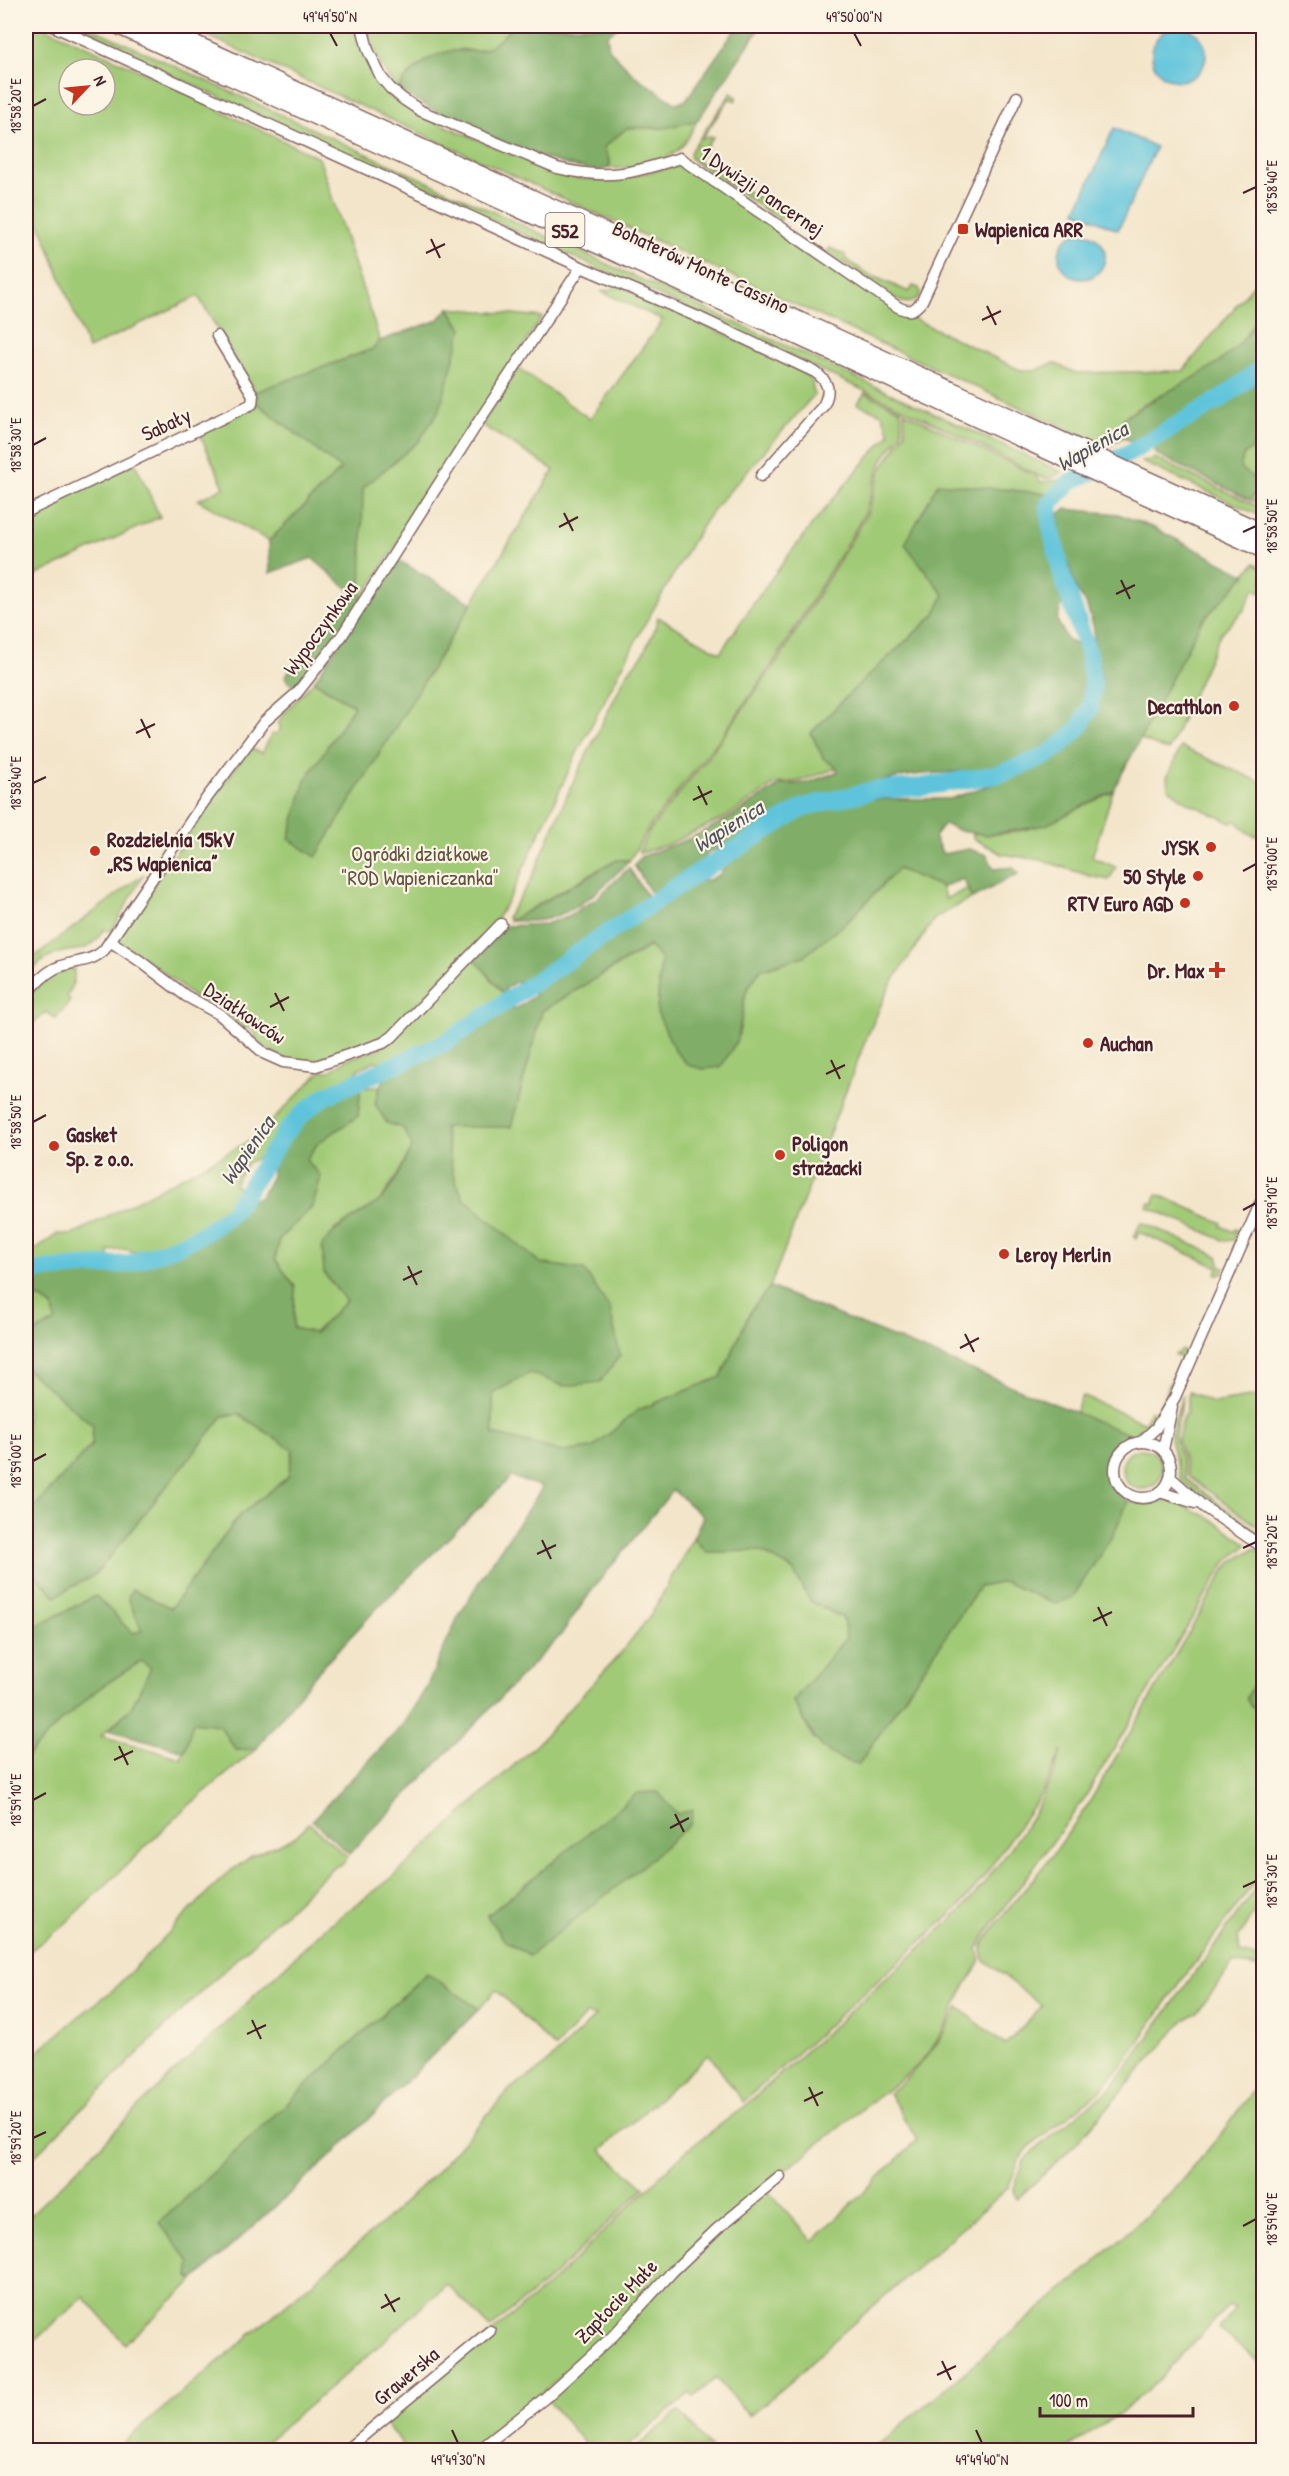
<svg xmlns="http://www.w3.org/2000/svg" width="1289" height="2476" font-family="'Patrick Hand',sans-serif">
	<rect width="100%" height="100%" fill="#fcf5e5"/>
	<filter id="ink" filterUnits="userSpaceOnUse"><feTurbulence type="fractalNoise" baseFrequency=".0167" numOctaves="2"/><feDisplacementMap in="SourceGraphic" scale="12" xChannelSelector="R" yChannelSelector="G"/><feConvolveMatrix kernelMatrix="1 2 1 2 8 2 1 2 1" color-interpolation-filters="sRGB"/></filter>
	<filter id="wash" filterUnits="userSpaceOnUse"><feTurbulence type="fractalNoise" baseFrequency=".008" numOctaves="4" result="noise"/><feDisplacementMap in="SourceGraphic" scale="24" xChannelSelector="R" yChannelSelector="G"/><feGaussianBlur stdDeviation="1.35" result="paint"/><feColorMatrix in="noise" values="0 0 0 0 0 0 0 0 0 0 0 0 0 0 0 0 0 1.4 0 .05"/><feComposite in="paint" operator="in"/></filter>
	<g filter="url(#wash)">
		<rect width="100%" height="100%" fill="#f3e5ca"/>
		<g fill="#a1ca76" stroke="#767450" stroke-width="1.5" fill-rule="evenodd">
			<path d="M26,26h16l171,78 1,4 105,50 61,183 -7,8 -118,43 -57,-96 -110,53 -62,-161zM69,69h36v36h-36z"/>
			<polygon points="62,26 87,26 1062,472 1050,478 1043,478 951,431 700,314"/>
			<polygon points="186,26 357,26 368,65 375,78 394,99 418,114 546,169 579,179 615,180 675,166 688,169 906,315 1020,370 1037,370 1054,363 1076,373 1183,371 1263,273 1263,308 1238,347 1204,374 1145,403 1123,419 1123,437 1107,447"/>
			<path d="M367,26h146l-9,10 -16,12 -13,3 -14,-2 -52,25 -11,15c-18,-18 -24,-40 -31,-63z"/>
			<polygon points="731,93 737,97 735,101 730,98 702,138 713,137 697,161 727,175 725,181 789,211 780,220 691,159 690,153 692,149"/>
			<path d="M697,121c-5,9 -9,18 -15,25 -14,17 -52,24 -73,22l1,-5 -6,-16 23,-19h37z"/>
			<path d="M830,248l15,7 1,4 20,14 43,19 4,-6 6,2 2,6c-7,9 -13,11 -23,6l-70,-47v-3z"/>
			<path d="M621,286l179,83 12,12 2,14 -102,116 -17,26 -53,92 -65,124 -66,142 -19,32 -102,105c-15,9 -31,14 -48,20 -41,13 -53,15 -87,-13v-6l-7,-6 -4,2 -22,-20 -30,-13 -32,-27 -40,-27 -2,-6 131,-188 13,5 10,-19h5l4,-6 -3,-5c9,-16 23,-27 36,-42l40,25 -49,75 -16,58 27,17 238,-386 -72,-45 36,-57 72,51 73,-99 -61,-28z"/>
			<polygon points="449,308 542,317 361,601 362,488 419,441 462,329"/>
			<path d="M865,393l36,17 1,24 -17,22 -6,12 -13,43 -17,29 -71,116 -56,80 -73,91 -19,33h-13l-16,8 -91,53 -3,-4 23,-35 39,-91 58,-118 15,-17 13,-27 3,-12 62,36c51,-78 107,-151 170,-219l-8,-20 -25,-10z"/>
			<polygon points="257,403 341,469 269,541 198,500 224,487 201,437 201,433"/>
			<polygon points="904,412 1036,476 1041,482 1066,479 1049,494 1004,489 905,544 945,594 934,615 857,686 811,733 823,758 837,768 800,781 775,784 726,817 666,845 640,853 639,851 649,831 712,752 780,657 851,541 868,512 881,469 905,434"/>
			<polygon points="1263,435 1263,504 1250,500 1256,492 1240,468 1243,454 1259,445"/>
			<polygon points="1155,458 1263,509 1263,517 1142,462"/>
			<polygon points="135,463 160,517 26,580 26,515"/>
			<polygon points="1255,563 1263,568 1263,593 1254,589 1244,610 1220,634 1169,749 1166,750 1140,739 1201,622"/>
			<path d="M1181,747l82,36v43l-5,10c-11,0 -15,-11 -23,-16l-3,3 -45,-21 -19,-14 -1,-11z"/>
			<path d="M1113,791l-21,66 24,10 -7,13 -19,-4 -49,-16 -39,-6 -29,-16v-6c48,10 98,-20 140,-41z"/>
			<polygon points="898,869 942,887 945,899 967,889 972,898 935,918 890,985 866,1039 770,1287 751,1310 721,1377 638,1410 592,1448 563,1452 493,1434 493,1393 530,1372 564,1386 584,1270 540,1263 463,1198 453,1174 444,1126 511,1127 542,1011 650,946 661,959 657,1012 738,1039 746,991 760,970 804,956 848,921"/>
			<path d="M144,874l-33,58 -7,-3c-19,32 -31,14 -57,29 -8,4 -15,13 -21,19v-14z"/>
			<polygon points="473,956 505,996 434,1044 387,1064 375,1061 358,1069 356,1076 325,1091 302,1107 260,1157 247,1163 234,1184 240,1189 227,1209 201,1229 153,1248 135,1252 125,1249 109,1251 109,1258 26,1265 26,1250 37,1249 57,1234 72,1235 248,1142 268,1125 321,1071 330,1071 347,1059 379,1049"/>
			<path d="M69,967l5,2c1,10 -1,18 -7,27l3,5 -14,18 -9,-7 -21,17c0,-8 -3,-22 1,-29 7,-16 27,-26 42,-33z"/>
			<polygon points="361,1085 365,1088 380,1086 375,1104 387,1123 403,1128 413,1146 400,1171 380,1201 334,1230 324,1273 346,1301 314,1333 293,1328 295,1287 275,1259 280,1238 313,1206 305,1160 318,1143 358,1116"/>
			<polygon points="1157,1194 1222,1223 1221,1226 1234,1232 1235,1229 1242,1232 1234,1240 1225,1241 1147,1207 1149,1203 1153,1204"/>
			<polygon points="1141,1222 1218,1256 1221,1266 1225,1268 1222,1274 1216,1274 1218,1267 1139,1232 1136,1239 1134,1237"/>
			<polygon points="26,1297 38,1297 53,1307 55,1322 40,1329 26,1341"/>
			<path d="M1182,1350l4,3v3c-9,20 -27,77 -50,79 -10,1 -49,-18 -61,-22l7,-17 63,27 5,-12 7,2 24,-55 -6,-3z"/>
			<polygon points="26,1369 93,1425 92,1444 26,1516"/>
			<polygon points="1189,1392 1213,1403 1263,1395 1263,1530 1188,1476 1178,1439 1184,1414 1186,1414"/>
			<polygon points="1183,1395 1175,1436 1186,1479 1263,1536 1263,1541 1182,1482 1170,1440 1174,1421"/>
			<polygon points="238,1414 293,1449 288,1477 240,1515 171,1608 132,1589 128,1598 142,1631 132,1633 96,1596 26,1631 26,1567 56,1596 96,1574 223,1416"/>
			<circle cx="1142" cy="1469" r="20"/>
			<path d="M1169,1499l39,18 38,26v3l-21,17 -141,236 -89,121 -18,29 3,13 -18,29 -15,33 -16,26 -14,16 -156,123 -149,145 -137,116h-68l-22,-27 171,-145 130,-127 59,-45 217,-196c39,-47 82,-100 100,-160l-19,41 -60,87 -24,29 -216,195 -34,-48 -108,96 43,38 -90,87 -64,53 -43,-44 -83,75 -108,91h-131l-5,-5 266,-225 54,-52 71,-80 30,-19 55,-53 -10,-1 -31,33 -59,-58 -17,19 -52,-36 -267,249 31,41 -2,14 5,3 -69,64 -41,-47 -58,51v-129l59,-57 50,-52 190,-182 67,-50 145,-134 83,-90 31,-39 42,-77 14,14 54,-1 32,19 17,31 33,17 3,20 -53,63 20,37 46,26 120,-177 26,-5 50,22 58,-69 15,-34 19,3zM677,1814l-173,126 -17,-24z"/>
			<path d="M1253,1549h3l7,6v116l-17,27 5,9 12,-1v165l-81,109 -58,82 -26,31 -69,54 -10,13 -11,28 -177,155 -37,36 -45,37 -33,-38 -22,19 -4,-4 -66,57h-34l-43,-51 127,-125 93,-84 46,51 104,-101 -28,-47c32,-26 51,-49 69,-86l47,38 37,-39 -60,-48v-12l16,-24 57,-70 34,-49 138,-236 8,-7z"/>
			<polygon points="141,1661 151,1668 131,1708 101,1736 181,1758 193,1722 219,1725 236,1750 256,1749 187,1807 65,1924 26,1954 26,1757 57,1725 98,1689"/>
			<polygon points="309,1823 347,1857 344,1863 332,1868 178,2014 26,2164 26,2062 77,2018 113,1990 225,1875 252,1856 296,1836"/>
			<polygon points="1263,1879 1263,1898 1238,1938 1240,1953 1263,1959 1263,1968 1233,1963 1197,2013 1185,2019 1074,2146 1017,2199 1013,2191 1024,2161 1033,2151 1112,2087"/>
			<polygon points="1263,2077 1263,2365 1219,2329 1235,2309 1228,2306 1156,2383 1119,2414 1064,2450 872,2450 1092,2265 1170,2194 1217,2139"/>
			<polygon points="679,2411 711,2449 635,2450 634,2449"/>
		</g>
		<g fill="#80ae67" stroke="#656649" stroke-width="1.5">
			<path d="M513,26h107l-13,9 2,14 25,26 41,28 10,-2 53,-75h23l-64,95 -33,7h-37l-23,19 6,16 -1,5c-34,13 -180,-56 -211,-79 12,-17 28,-32 48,-37 10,-3 18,-1 28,-1 17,0 29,-14 39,-25z"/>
			<path d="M449,308l13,21 -22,80 -21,32 -56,47 -2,113 -61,84c-8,2 -12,-1 -15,-9l70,-81 -43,-37 -42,15 -1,-32 72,-72 -84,-66 -2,-11 118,-43 7,-8 58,-21z"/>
			<path d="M1263,308v48l-15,17 -19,13 -95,57 -11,-6v-18c53,-39 109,-45 140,-111z"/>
			<polygon points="1263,377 1263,435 1259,445 1244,454 1240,468 1252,476 1256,492 1250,500 1158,455 1153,449 1157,444 1259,382"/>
			<path d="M938,483l111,11 -4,13 2,21 17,69 -7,23 10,20 12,6c6,16 12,35 8,53 -9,38 -56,60 -91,68 -29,7 -61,4 -90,9 -28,5 -57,14 -84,20 -33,8 -68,35 -97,52 -24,3 -16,8 -30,21 -11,11 -29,18 -42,27l-19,-31 7,-8 50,-19 37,-19 52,-34 26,-2 32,-11 -1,-4 -14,-10 -12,-25 46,-47 77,-71 10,-20 -39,-51z"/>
			<path d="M1066,509l52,5 36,14 92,47 -45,47 -88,169 -67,34 -59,10 -27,-4 -16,-7 -10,13 9,17 26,-5 18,6 7,14 19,-2 5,7 -46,24 -9,-19 -21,8 -44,-18 -50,52 -44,35 -44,14 -14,21 -8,48 -17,28 -18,2 -15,-4 -13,-14 -18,-39 4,-53 -12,-13 -107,65 -31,116h-67l9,47 10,24 77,65 44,7 26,39 10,46 -20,27 -36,4 -34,-13 -37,20v41l70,18 29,-4 46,-38 83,-33 30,-67 19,-23 363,149c-29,15 -37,47 -5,65l-15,34 -40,62 -18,7 -50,-22 -26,5 -120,177c-43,-8 -45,-30 -66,-63l53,-63 -3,-20 -33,-17 -17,-31 -32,-19 -54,1 -14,-14 10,-21 -30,-27 -81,100 -32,46 -211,218 -37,-34 89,-93 24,-37 33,-73 28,-47 57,-83 -32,-10 -131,128 -66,71 -58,73 -20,1 -17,-25 -26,-3 -8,29 -76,-21 22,-22 20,-40 -10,-7 -43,28 -41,36 -31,32v-126l70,-35 36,37 10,-2 -14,-33 4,-9 39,19 69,-93 48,-38 5,-27 -54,-36 -16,2 -127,158 -40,22 -30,-29v-51l66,-71 1,-20 -67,-56v-28l14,-12 15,-7 -2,-16 -15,-9h-12v-18l97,-7 58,-20 29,-12 27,-24 13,-17 10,-1 12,-22v-16l30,-38 25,-20 34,-17 -3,31 -40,27 -12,17 15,16 -8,30 -33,32 -5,21 20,28 -2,41 22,5 31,-32 -22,-28 -2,-28c17,-22 35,-27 56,-43 14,-11 26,-40 34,-56l-9,-18 -16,-5 -12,-19 5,-18 6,-10 62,-31 64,-40 4,4 18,-13 2,-8 160,-107 13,-1 10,-5 12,-17 37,-25 31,-17 28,-10 35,-7h88l73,-26 25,-12 30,-25 11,-16 8,-18 4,-25 -7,-36v-13l-8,-25 -9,-12 -14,-43 -5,-34z"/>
			<polygon points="396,559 472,603 316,857 289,839 305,781 354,706 314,681"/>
			<path d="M617,860h13c-24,24 -48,50 -83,59 -11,3 -25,2 -37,2z"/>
			<polygon points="629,868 649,899 533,981 515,982 505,989 505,996 473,956 505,926 546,924 568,916 596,899"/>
			<polygon points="1263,1671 1263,1706 1251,1707 1246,1698"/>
			<polygon points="658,1792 677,1814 693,1810 690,1824 646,1863 529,1956 504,1940 487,1916 637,1793"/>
			<polygon points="427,1973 479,2009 331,2156 194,2280 189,2277 191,2263 159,2223"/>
		</g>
		<g fill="#5ec4db" stroke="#547283" stroke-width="1.5">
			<circle cx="1179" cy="54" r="27"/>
			<polygon points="1114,128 1156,147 1118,230 1076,211"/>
			<circle cx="1082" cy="256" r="23"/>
		</g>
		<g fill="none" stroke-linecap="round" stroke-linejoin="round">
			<polyline stroke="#5ec4db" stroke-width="18" points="26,1271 128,1264 180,1245 205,1233 232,1213 285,1133 303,1113 325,1096 446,1042 691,877 804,807 875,790 922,787 1000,774 1046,756 1063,743 1078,729 1090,708 1093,685 1089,655 1062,575 1050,523 1049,504 1070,482 1129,453 1224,397 1264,366"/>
		</g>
	</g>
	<g filter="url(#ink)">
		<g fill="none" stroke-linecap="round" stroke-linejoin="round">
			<g stroke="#856463" stroke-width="13">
				<g id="minor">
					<path d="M53,26l528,241 117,50 117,55c14,10 16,19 8,34l-62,70"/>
					<path d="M362,26l6,24 13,27 9,11 13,11 18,12 136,57c51,12 74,6 123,-10l218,149c12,6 16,4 24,-6l95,-204"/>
					<polyline points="26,512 252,404 253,395 217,336"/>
					<polyline points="110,941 140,961 186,996 219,1014 265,1054 283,1062 316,1066 383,1043 392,1037 501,924"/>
					<path d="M26,995c8,-10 17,-20 28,-26 17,-9 36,-5 50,-19l99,-147 61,-81 33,-29 44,-56 138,-216 102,-154"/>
					<polyline points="1141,1442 1156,1428 1175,1397 1264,1195"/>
					<circle cx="1143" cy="1470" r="28"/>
					<polyline points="1163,1450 1172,1407"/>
					<polyline points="1170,1477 1204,1507 1264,1548"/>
					<polyline points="1160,1492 1195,1503"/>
					<polyline points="346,2450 490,2331"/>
					<polyline points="479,2450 545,2398 613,2336 672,2272 717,2229 780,2177"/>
				</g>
			</g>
			<g stroke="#856463" stroke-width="19">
				<g id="highway">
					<polyline points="119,26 1264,550"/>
					<polyline points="156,26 1264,533"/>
				</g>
			</g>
			<use href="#minor" stroke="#fff" stroke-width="10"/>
			<use href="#highway" stroke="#fff" stroke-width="16"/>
		</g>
	</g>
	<path fill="none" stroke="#4a1f2b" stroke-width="2" d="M330,33l7,13M854,33l7,13M33,106l13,-7M1243,193l13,-6M431,239l9,19M426,253l19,-9M987,306l9,19M982,320l19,-9M33,445l13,-7M564,513l9,18M559,527l19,-10M1243,532l13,-6M1121,580l9,19M1116,594l19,-9M141,719l9,19M136,733l19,-9M33,783l13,-6M698,786l9,19M693,800l19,-9M1243,871l13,-7M275,993l9,18M270,1007l19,-10M831,1060l9,19M826,1074l19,-9M33,1122l13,-7M1243,1210l13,-7M408,1266l9,19M403,1280l19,-9M965,1334l9,18M960,1348l19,-10M33,1461l13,-7M542,1540l9,19M1243,1548l13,-6M537,1554l19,-9M1098,1607l9,19M1093,1621l19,-9M119,1746l9,19M114,1760l19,-9M33,1800l13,-7M675,1814l9,18M670,1828l19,-10M1243,1887l13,-6M252,2020l9,19M247,2034l19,-9M809,2087l9,19M804,2101l19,-9M33,2138l13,-6M1243,2226l13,-7M385,2294l10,18M381,2308l19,-10M942,2361l9,19M937,2375l19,-9M452,2430l6,13M976,2430l6,13"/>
	<g fill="#c8321e" stroke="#fcf5e5" stroke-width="2">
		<rect x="957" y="223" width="12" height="12" rx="3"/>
		<circle cx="1234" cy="706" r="6"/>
		<circle cx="1211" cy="847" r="6"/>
		<circle cx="95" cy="851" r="6"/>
		<circle cx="1198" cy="876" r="6"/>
		<circle cx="1185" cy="903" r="6"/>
		<path d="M1214 961h6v6h6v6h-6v6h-6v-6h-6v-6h6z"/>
		<circle cx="1088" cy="1043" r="6"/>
		<circle cx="54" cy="1146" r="6"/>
		<circle cx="780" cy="1155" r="6"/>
		<circle cx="1004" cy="1254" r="6"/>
	</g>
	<g text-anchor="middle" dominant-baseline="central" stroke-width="4.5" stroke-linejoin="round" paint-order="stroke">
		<rect fill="#fcf5e5" stroke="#7f5f63" stroke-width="1.5" x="545.5" y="213" width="39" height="34" rx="4.5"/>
		<g font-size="20" font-weight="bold" fill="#4a1f2b">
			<text x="565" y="230">S52</text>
		</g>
		<g font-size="21" fill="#4a1f2b" stroke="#fcf5e5">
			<text transform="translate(762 191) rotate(34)">1 Dywizji Pancernej</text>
			<text transform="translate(701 267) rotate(25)">Bohaterów Monte Cassino</text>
			<text transform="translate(166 424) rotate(-25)">Sabały</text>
			<text transform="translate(320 628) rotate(-54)">Wypoczynkowa</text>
			<text transform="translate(245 1013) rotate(34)">Działkowców</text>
			<text transform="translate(616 2301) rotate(-46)">Zapłocie Małe</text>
			<text transform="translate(406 2376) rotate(-40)">Grawerska</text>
		</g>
		<g font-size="21" font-weight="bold" fill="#4a1f2b" stroke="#fcf5e5" text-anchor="start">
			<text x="975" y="229">Wapienica ARR</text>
			<text x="1222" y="706" text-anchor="end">Decathlon</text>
			<text x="107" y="839">Rozdzielnia 15kV<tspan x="107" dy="24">„RS Wapienica”</tspan></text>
			<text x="1199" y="847" text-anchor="end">JYSK</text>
			<text x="1186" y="876" text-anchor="end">50 Style</text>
			<text x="1173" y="903" text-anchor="end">RTV Euro AGD</text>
			<text x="1205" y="970" text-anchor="end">Dr. Max</text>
			<text x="1100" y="1043">Auchan</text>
			<text x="66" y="1134">Gasket<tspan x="66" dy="24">Sp. z o.o.</tspan></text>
			<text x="792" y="1143">Poligon<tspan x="792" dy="24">strażacki</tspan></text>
			<text x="1016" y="1254">Leroy Merlin</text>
		</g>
		<g font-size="21" fill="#645242" stroke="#fcf5e5">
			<text x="420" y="853">Ogródki działkowe<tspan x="420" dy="24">"ROD Wapieniczanka"</tspan></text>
		</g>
		<g font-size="22" font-style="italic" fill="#505160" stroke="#fcf5e5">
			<text transform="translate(1092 446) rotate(-30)">Wapienica</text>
			<text transform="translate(728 826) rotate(-32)">Wapienica</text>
			<text transform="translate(247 1150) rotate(-55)">Wapienica</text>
		</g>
	</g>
	<rect width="1289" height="2476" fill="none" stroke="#fcf5e5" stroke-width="66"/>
	<g transform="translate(87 87) rotate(64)"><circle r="28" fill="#fcf5e5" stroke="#b59f9b" stroke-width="1.5"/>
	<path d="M0-4.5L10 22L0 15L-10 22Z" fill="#c8321e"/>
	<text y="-9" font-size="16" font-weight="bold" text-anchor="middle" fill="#4a1f2b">N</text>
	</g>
	<path d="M1040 2407v9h153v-9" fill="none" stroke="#4a1f2b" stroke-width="3"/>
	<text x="1049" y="2407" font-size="18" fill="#4a1f2b" stroke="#fcf5e5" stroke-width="4.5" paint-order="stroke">100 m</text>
	<rect x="33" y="33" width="1223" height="2410" fill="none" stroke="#4a1f2b" stroke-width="2"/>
	<g font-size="15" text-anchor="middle" fill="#4a1f2b">
		<text x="330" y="22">49°49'50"N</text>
		<text x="854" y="22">49°50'00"N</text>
		<text transform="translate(16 106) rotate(-90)" y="5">18°58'20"E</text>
		<text transform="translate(1272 187) rotate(-90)" y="5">18°58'40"E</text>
		<text transform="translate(16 445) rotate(-90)" y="5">18°58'30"E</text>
		<text transform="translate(1272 526) rotate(-90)" y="5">18°58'50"E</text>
		<text transform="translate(16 783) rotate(-90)" y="5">18°58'40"E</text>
		<text transform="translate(1272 864) rotate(-90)" y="5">18°59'00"E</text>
		<text transform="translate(16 1122) rotate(-90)" y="5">18°58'50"E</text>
		<text transform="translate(1272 1203) rotate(-90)" y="5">18°59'10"E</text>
		<text transform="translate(16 1461) rotate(-90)" y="5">18°59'00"E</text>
		<text transform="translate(1272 1542) rotate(-90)" y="5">18°59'20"E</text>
		<text transform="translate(16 1800) rotate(-90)" y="5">18°59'10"E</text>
		<text transform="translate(1272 1881) rotate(-90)" y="5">18°59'30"E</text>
		<text transform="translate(16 2138) rotate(-90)" y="5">18°59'20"E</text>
		<text transform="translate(1272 2219) rotate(-90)" y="5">18°59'40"E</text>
		<text x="458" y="2465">49°49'30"N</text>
		<text x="982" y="2465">49°49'40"N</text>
	</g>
</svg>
